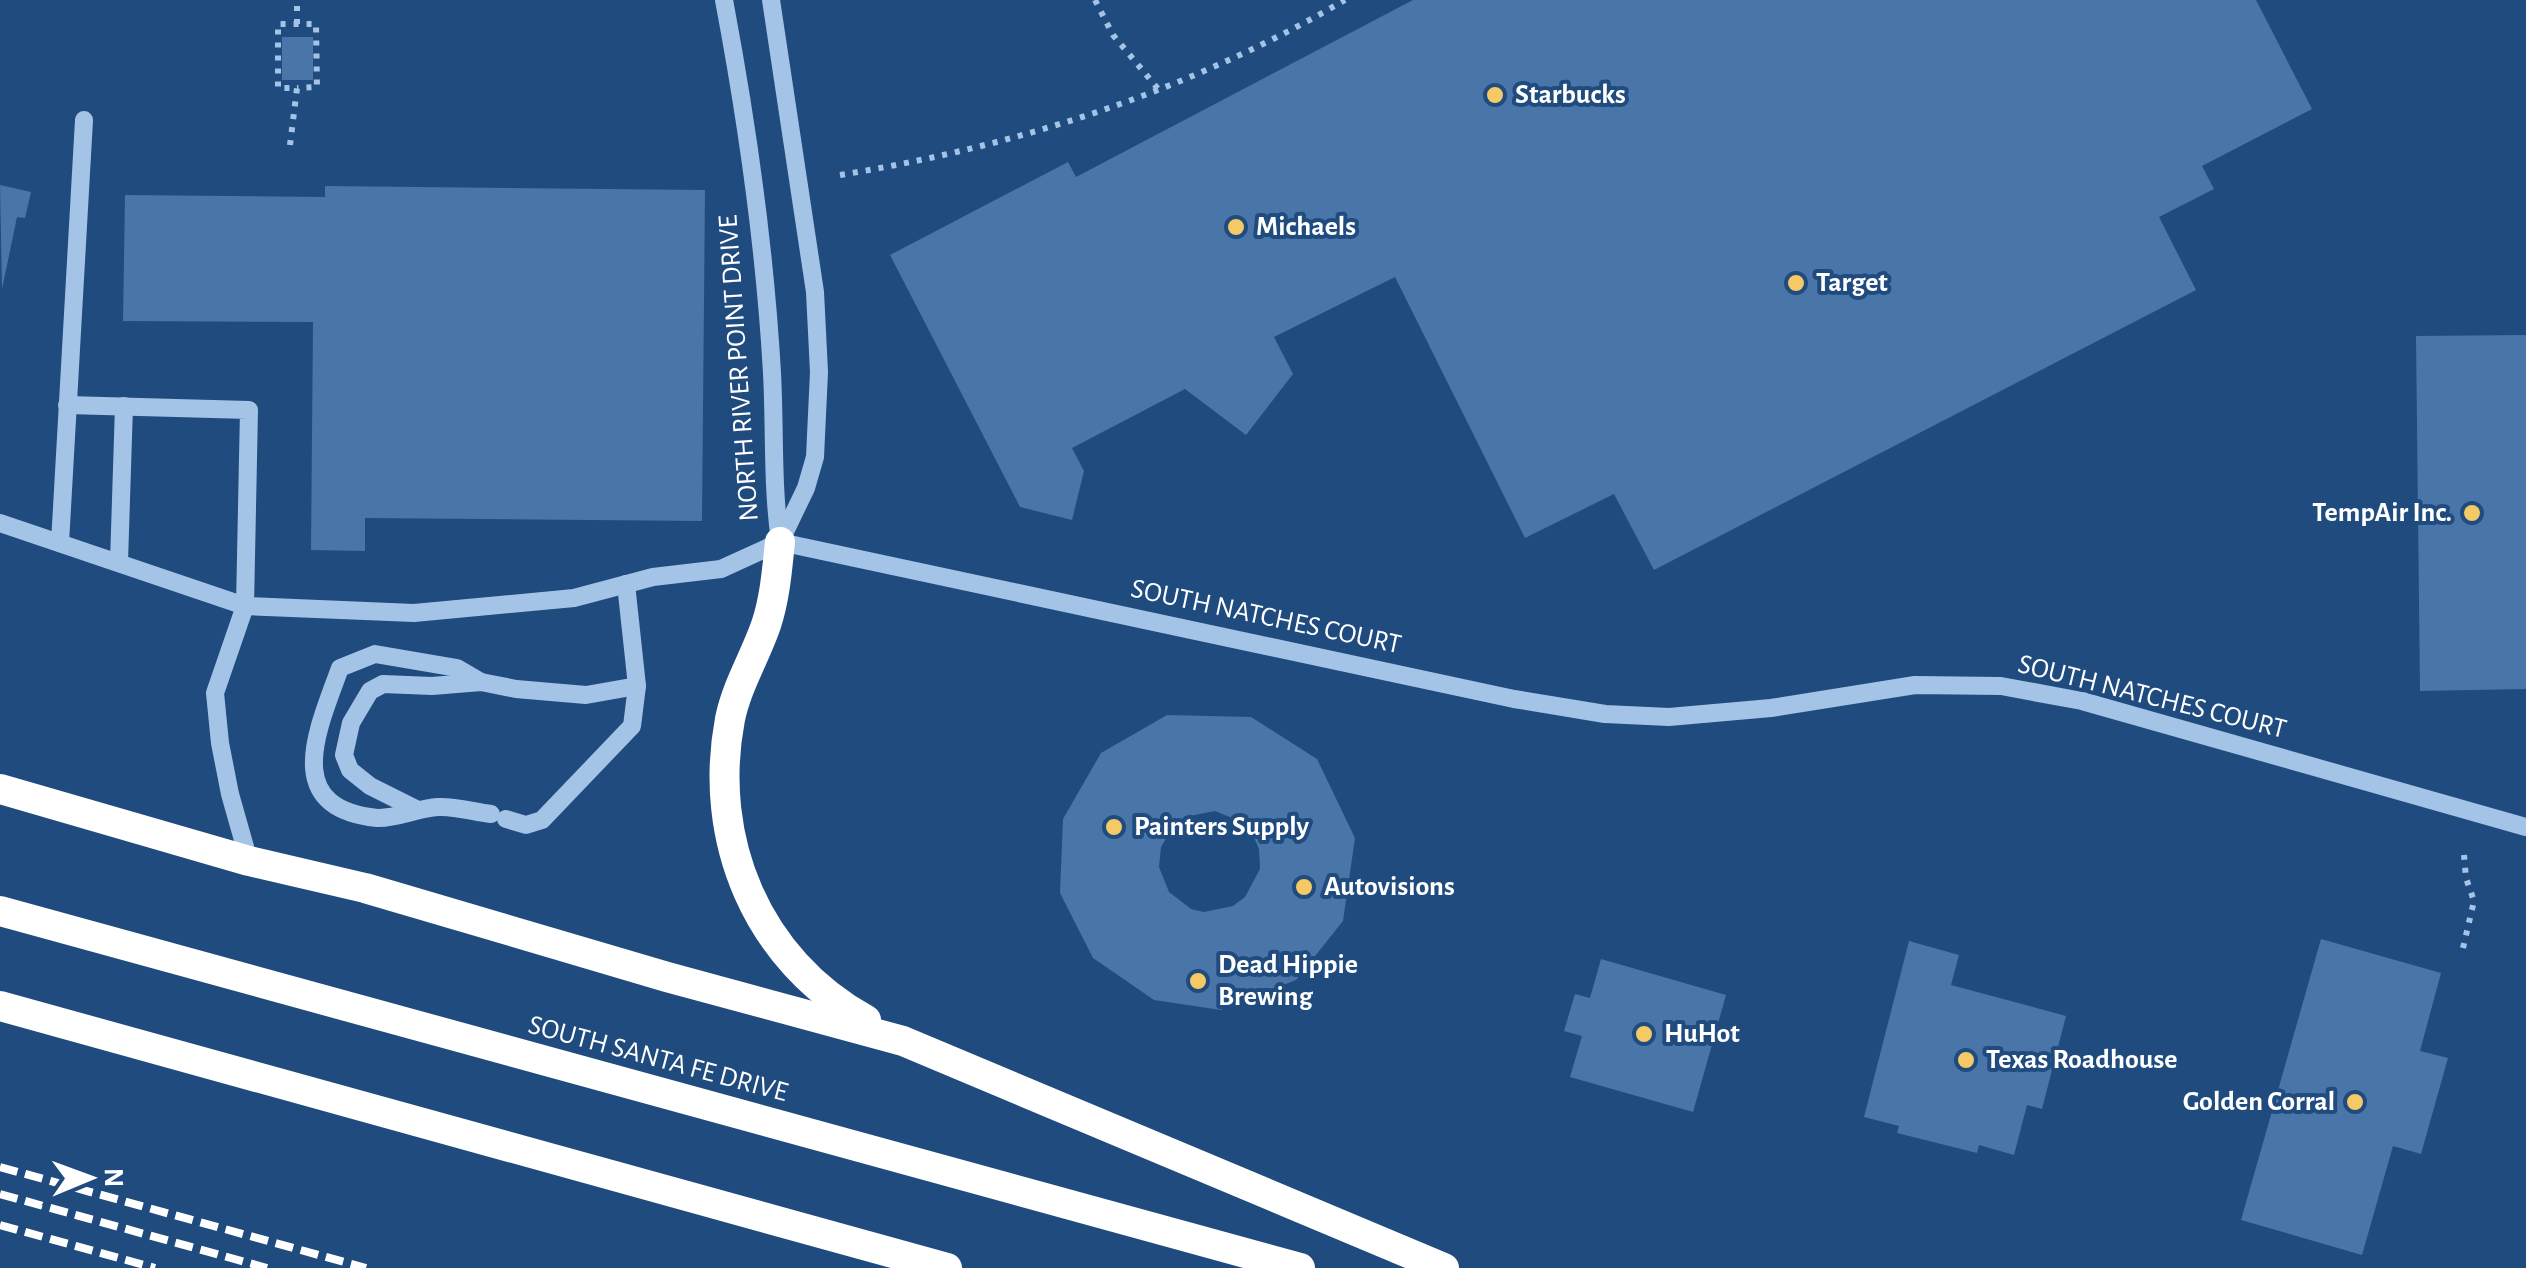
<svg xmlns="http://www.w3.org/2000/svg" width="2526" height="1268" font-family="'Alegreya Sans',sans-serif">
	<rect width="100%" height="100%" fill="#204b7e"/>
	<g fill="#4975a8" fill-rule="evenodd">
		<polygon points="1413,0 2256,0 2312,109 2202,166 2214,189 2159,217 2196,290 1654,570 1614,494 1525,538 1395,277 1274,337 1293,374 1246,435 1185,389 1072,448 1084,471 1072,520 1020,507 890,255 1068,162 1076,177"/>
		<rect x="282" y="37" width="31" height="43"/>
		<polygon points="0,185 31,192 25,218 17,217 2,289"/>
		<polygon points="325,186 705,190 702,521 365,518 365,551 311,550 313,322 123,321 125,195 325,197"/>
		<polygon points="2526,335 2526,689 2420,691 2416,336"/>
		<path d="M1167,715l84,2 66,42 38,79 -12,83 -47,59 -75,30 -67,-10 -61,-42 -33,-65 3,-74 38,-66zM1215,811l27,11 11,13 6,14 1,20 -15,28 -12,9 -29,6 -13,-3 -22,-17 -10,-25 2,-20 13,-22 11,-8z"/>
		<polygon points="2321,939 2441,973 2420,1051 2448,1058 2421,1154 2393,1146 2362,1255 2241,1220"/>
		<polygon points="1909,941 1959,955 1951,985 2066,1016 2042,1109 2027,1105 2014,1155 1979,1145 1977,1153 1897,1133 1899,1126 1864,1117"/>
		<polygon points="1601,959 1726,995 1693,1112 1570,1077 1582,1036 1564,1031 1575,994 1590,998"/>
	</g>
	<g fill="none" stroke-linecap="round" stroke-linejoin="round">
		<g stroke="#a4c4e7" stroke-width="6" stroke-dasharray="5 8" stroke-linecap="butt">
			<polyline points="1095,0 1113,35 1159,90"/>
			<polyline points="297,24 297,0"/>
			<polyline points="290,145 297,88 278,88 278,24 316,24 317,87 297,88"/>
			<path d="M840,175c178,-29 349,-84 505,-175"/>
			<polyline points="2463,948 2474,901 2466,878 2464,855"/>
		</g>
		<g stroke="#a4c4e7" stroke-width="18">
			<path d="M724,0c23,122 41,249 48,373 3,56 0,112 8,168"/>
			<polyline points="771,0 815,292 819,372 815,457 806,488 780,542"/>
			<polyline points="67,405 249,410 245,606 215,693 220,743 230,794 249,861"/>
			<polyline points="0,523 245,606 414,613 574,598 653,577 721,569 780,542 1514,699 1605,714 1669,717 1771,708 1915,685 2001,686 2082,701 2526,827"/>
			<polyline points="60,543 84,120"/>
			<polyline points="119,562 124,406"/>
			<path d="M481,682l-24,-14 -82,-14 -35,14c-22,61 -60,140 37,150 19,1 41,-10 61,-11 17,-1 36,5 53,7"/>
			<polyline points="416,809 370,786 350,770 344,755 351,723 370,691 383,684 432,686 481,682 516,689 586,695 637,686"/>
			<polyline points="506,819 526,825 542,820 632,726 637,686 626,584"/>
		</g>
		<g stroke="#fff" stroke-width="30">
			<path d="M780,542c-3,28 -5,56 -14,83 -11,32 -29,60 -36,94 -23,121 27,241 136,301"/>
			<polyline points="0,789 249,861 365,888 667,977 903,1041 1444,1268"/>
			<polyline points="0,911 1300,1268"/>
			<polyline points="0,1006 947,1268"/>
		</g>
		<g stroke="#fff" stroke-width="8" stroke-dasharray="18 8" stroke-linecap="butt">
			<polyline points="0,1167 366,1268"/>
			<polyline points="0,1194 267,1268"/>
			<polyline points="0,1225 155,1268"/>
		</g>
	</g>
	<g fill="#f5c965" stroke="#204b7e" stroke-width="4">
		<circle cx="1495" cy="95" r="10"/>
		<circle cx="1236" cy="227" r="10"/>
		<circle cx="1796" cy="283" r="10"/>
		<circle cx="2472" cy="513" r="10"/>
		<circle cx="1114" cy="827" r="10"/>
		<circle cx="1304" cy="887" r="10"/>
		<circle cx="1198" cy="981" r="10"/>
		<circle cx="1644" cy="1034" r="10"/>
		<circle cx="1966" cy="1060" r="10"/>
		<circle cx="2355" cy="1102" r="10"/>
	</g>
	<g text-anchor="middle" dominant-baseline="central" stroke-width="8" stroke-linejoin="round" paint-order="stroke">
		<g font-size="28" font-weight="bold" fill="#fff" stroke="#204b7e" text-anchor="start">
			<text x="1515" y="95">Starbucks</text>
			<text x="1256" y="227">Michaels</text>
			<text x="1816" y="283">Target</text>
			<text x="2452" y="513" text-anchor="end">TempAir Inc.</text>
			<text x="1134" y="827">Painters Supply</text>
			<text x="1324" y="887">Autovisions</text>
			<text x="1218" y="965">Dead Hippie<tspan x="1218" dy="32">Brewing</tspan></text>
			<text x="1664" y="1034">HuHot</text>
			<text x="1986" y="1060">Texas Roadhouse</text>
			<text x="2335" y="1102" text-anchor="end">Golden Corral</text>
		</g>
		<g font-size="28" fill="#fff" stroke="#204b7e">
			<text transform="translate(739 368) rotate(-94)">NORTH RIVER POINT DRIVE</text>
			<text transform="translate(1266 617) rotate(12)">SOUTH NATCHES COURT</text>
			<text transform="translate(2152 697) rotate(14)">SOUTH NATCHES COURT</text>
			<text transform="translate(658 1059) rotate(15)">SOUTH SANTA FE DRIVE</text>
		</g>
	</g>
	<g transform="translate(90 1178) rotate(89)" stroke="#204b7e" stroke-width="8" paint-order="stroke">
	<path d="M0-8L18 38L0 25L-18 38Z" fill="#ffffff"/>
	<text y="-15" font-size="28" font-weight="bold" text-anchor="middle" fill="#ffffff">N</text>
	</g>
</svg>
